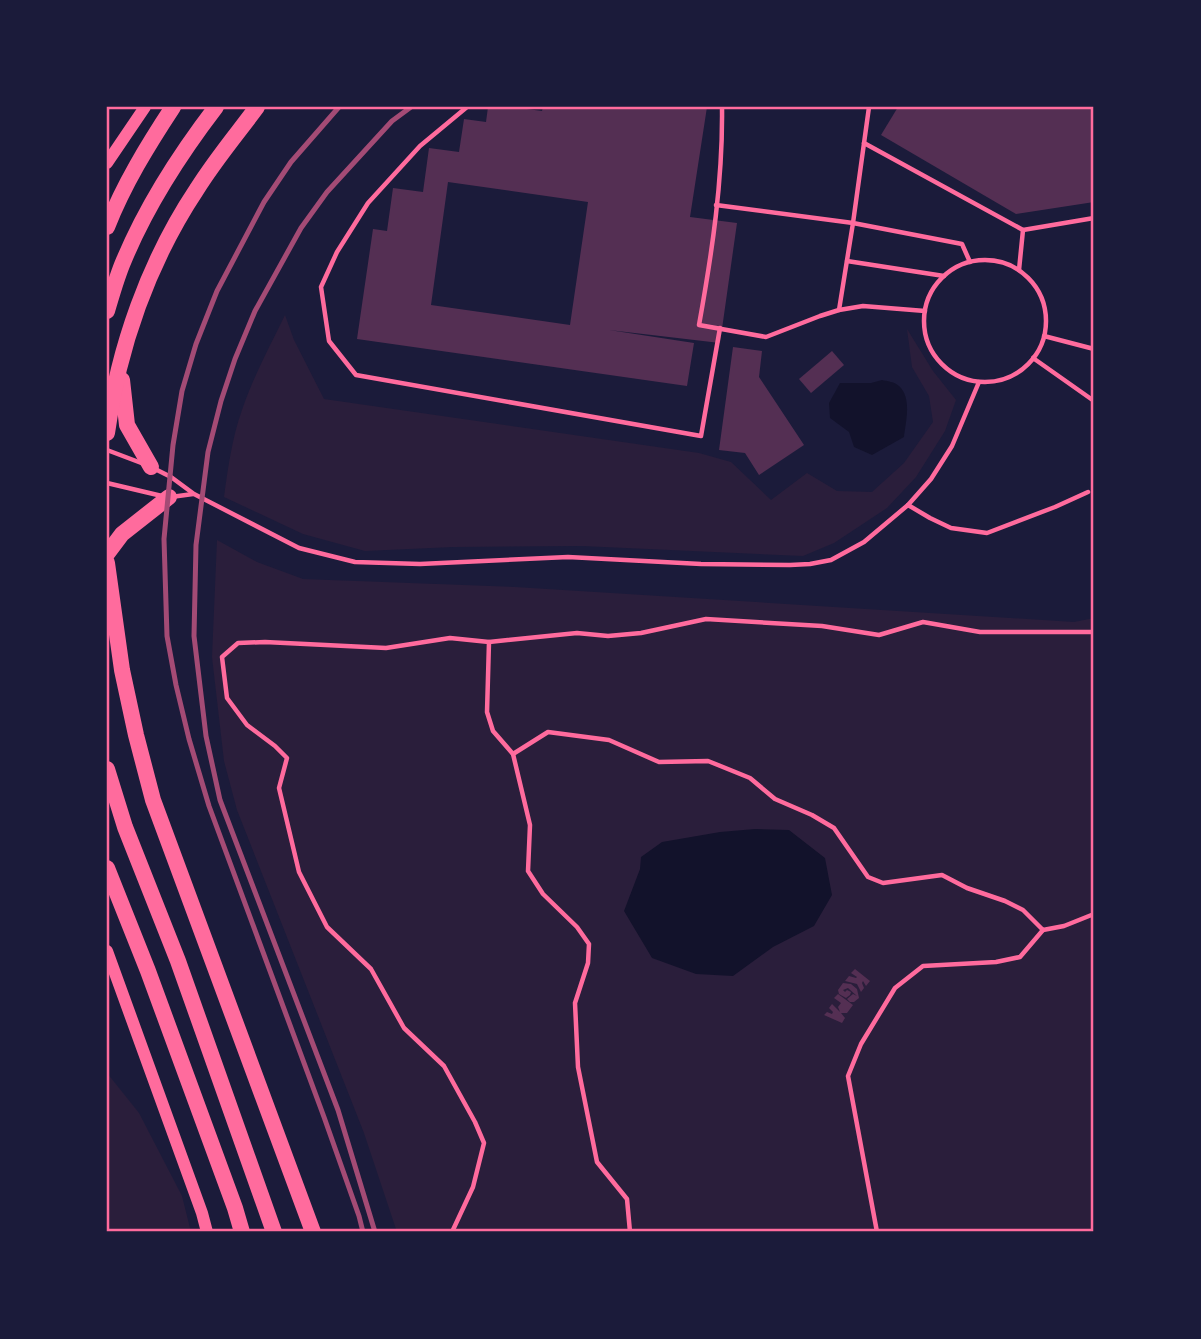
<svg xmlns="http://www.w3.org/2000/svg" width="1201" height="1339" font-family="'PT Sans Narrow',sans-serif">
	<rect width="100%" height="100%" fill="#1b1b3a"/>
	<g fill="#2a1e3b">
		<path d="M285,315l9,25 30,59 375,54 32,9 40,38 36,-27 30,18 35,1 32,-29 29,-41 -4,-26 -17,-29 -5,-38 26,42 23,29 -11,31 -29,46 -29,31 -53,35 -31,13 -221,-10 -129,1 -88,4 -62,-17 -79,-37c4,-29 8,-59 18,-87 11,-33 28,-64 43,-95z"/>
		<polygon points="217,540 257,562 303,579 515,587 1074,622 1094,618 1094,1232 397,1232 364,1133 237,810 224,761 212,657"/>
		<polygon points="107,1073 139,1113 182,1196 191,1232 107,1232"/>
	</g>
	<g fill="#12122b">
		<path d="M882,380c5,1 13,2 17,6 13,12 7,35 5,51l-32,18 -18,-8 -5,-15 -19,-14 -1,-15 11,-20h31z"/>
		<polygon points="755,829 789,830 825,858 832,895 814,926 773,947 733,976 696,974 652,958 624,911 640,869 641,857 662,842 720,832"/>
	</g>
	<g fill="#542f53" fill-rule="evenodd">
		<path d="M488,107h24l30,4 1,-4h164l-17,110 47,6 -17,120 -111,-13 85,13 -7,43 -330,-47 16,-110 14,2 6,-43 30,4 6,-44 30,4 5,-33 22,3zM448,182l140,20 -18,123 -139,-20z"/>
		<polygon points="898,107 1094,107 1094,202 1016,214 881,135"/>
		<polygon points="733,347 762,351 759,377 804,445 759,475 745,453 719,450"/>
		<polygon points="832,351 844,365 811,393 799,379"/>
		<polygon points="855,969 870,981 866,986 863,981 862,983 864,988 861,992 857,984 845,981 849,976 856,978 857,977 851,973"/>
		<polygon points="843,983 851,984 857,989 859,998 854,1002 850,1002 847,999 853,994 857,996 848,988 843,990 845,992 847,990 851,992 850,995 846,998 839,994 838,990"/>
		<polygon points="838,994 853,1005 847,1013 841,1013 845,1018 842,1023 824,1015 827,1012 832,1014 833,1012 829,1008 832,1004 840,1012 838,1007 841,1003 834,998"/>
	</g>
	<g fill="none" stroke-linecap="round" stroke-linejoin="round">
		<g stroke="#ff6b9d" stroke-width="4.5">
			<polyline points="467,107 420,146 368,203 337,252 321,287 329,341 356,375 701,436 720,328"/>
			<path d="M722,107c1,73 -10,146 -23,218l67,12 54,-21 19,-6 24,-4 62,5"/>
			<polyline points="869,107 853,223 962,244 970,262"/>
			<polyline points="864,143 1023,230 1094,218"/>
			<polyline points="716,205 853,223 839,310"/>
			<circle cx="985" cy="321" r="61"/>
			<polyline points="847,261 944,276"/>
			<polyline points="1019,270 1023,230"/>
			<polyline points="1044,336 1094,349"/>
			<polyline points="1033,358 1094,401"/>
			<polyline points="107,450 144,464"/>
			<polyline points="155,469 171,477 194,494 299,548 355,562 420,564 568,557 701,564 790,565 810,564 831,560 864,542 908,505 931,479 952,446 979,382"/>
			<polyline points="107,483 162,496"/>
			<polyline points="171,497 193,494"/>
			<polyline points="908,505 930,518 951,528 987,533 1055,507 1088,492"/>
			<polyline points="489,642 487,712 493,731 513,754 530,825 528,871 543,894 577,927 589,944 588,963 575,1003 578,1067 597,1162 627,1199 630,1232"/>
			<polyline points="513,754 548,732 609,740 659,762 708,761 750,778 775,799 812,815 834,828 868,877 883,883 942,875 967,888 1005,901 1023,910 1043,930 1064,926 1094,914"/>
			<polyline points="452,1232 473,1187 484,1143 475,1122 444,1066 404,1028 371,969 327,927 299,872 279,788 287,758 275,746 247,725 227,698 222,657 238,643 265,642 386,648 450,638 489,642 577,633 608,636 641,633 706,619 822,626 879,635 923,622 980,632 1094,632"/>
			<polyline points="877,1232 848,1076 861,1044 895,988 923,966 996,962 1020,957 1043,930"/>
		</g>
		<g stroke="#ff6b9d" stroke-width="12">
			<polyline points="107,163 145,107"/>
			<polyline points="107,951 202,1213 207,1232"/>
		</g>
		<g stroke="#ff6b9d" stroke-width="16">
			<path d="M107,227c17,-43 41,-82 66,-120"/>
			<path d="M107,311c5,-17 10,-35 17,-51 23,-55 56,-106 92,-153"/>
			<polyline points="122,380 127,425 151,467"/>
			<path d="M107,433c11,-85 42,-172 90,-244 18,-29 40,-55 60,-82"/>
			<polyline points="107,554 122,534 169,497"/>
			<polyline points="107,563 122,670 136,735 153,800 313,1232"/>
			<polyline points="107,769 125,827 178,961 274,1232"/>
			<polyline points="107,868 148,971 235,1208 242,1232"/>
		</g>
		<g stroke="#a44b75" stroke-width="5">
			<polyline points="339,107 291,162 264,202 217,291 196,344 182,391 173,445 164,539 167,636 176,685 189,739 209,806 324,1117 359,1216 363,1232"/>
			<polyline points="375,1232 338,1110 220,800 206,736 194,636 196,545 208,452 221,401 235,359 255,311 301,228 327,192 392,121 411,107"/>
		</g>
	</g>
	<rect width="1201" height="1339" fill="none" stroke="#1b1b3a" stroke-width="217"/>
	<rect x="108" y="108" width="984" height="1122" fill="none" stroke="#ff6b9d" stroke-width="2.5"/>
</svg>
